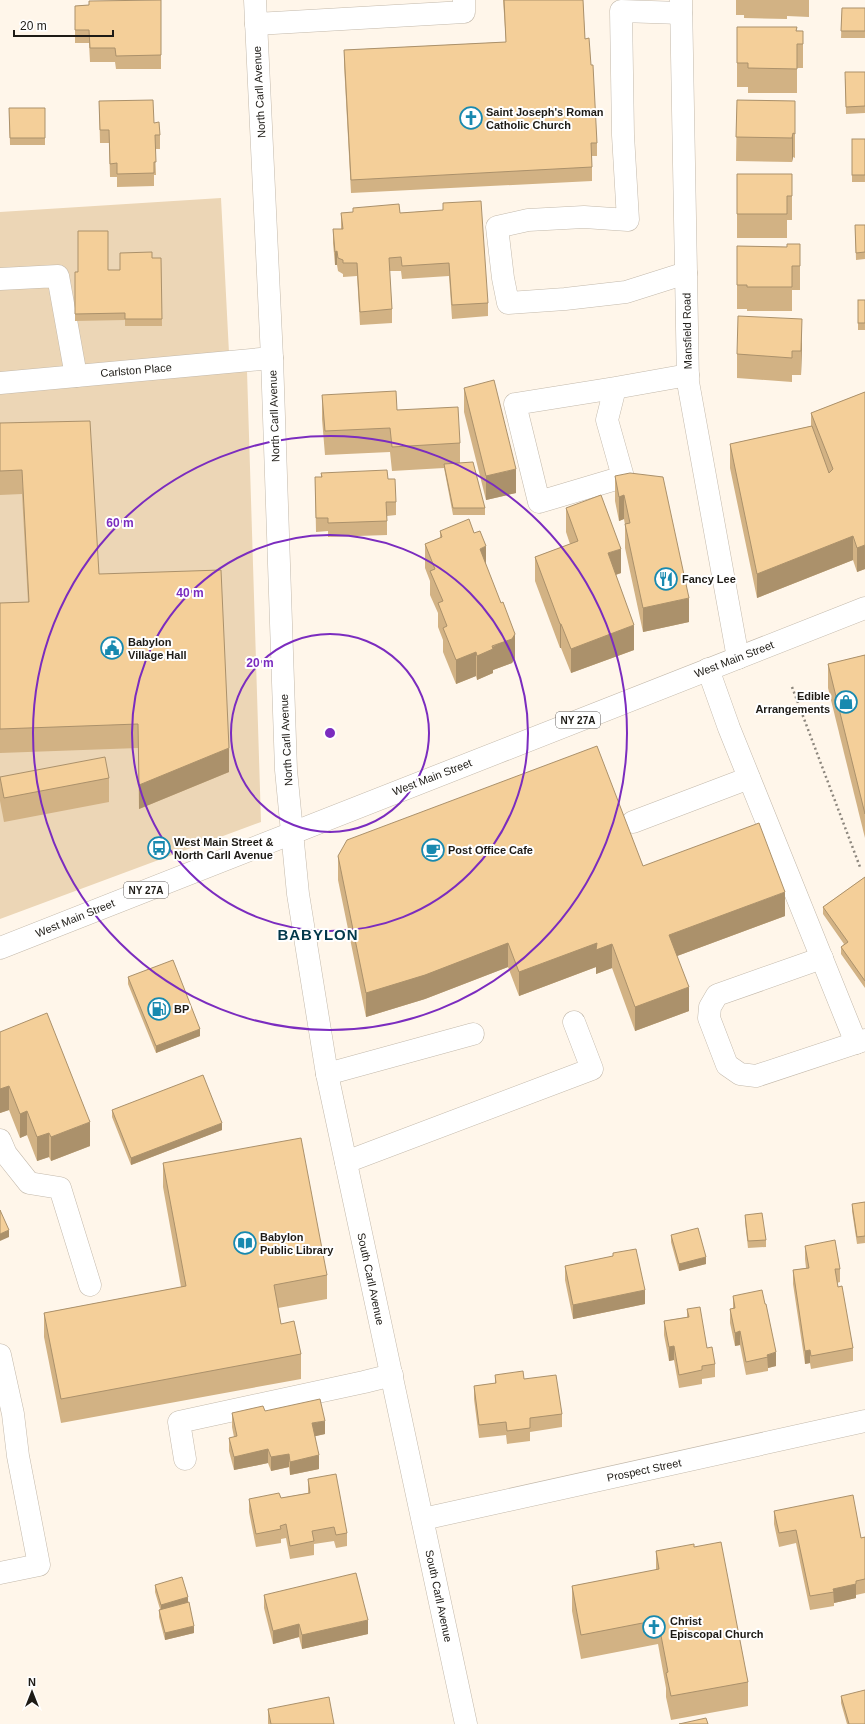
<svg xmlns="http://www.w3.org/2000/svg" width="865" height="1724" font-family="Helvetica,sans-serif">
	<rect width="100%" height="100%" fill="#fff6ea"/>
	<polygon fill="#ecd6b6" points="221,198 230,372 247,371 261,822 0,919 0,212"/>
	<g fill="none" stroke-linecap="round" stroke-linejoin="round">
		<g stroke="#c3b9ab" stroke-width="23">
			<g id="minor">
				<polyline points="255,0 272,358 286,770 298,894 327,1074 466,1724"/>
				<polyline points="681,0 688,382 738,658"/>
				<polyline points="681,13 621,11 623,135 628,220 584,217 528,220 497,227 503,278 508,303 565,299 626,292 686,273"/>
				<polyline points="256,24 464,12 464,0"/>
				<polyline points="0,279 58,276 76,376"/>
				<polyline points="0,383 272,358"/>
				<polyline points="615,388 607,420 623,477 539,502 515,404 615,388 688,375"/>
				<polyline points="708,669 729,728 856,1043"/>
				<polyline points="633,822 749,778"/>
				<polyline points="822,958 717,995 710,1007 709,1018 727,1065 740,1074 756,1076 865,1040"/>
				<polyline points="327,1074 473,1034"/>
				<polyline points="0,1140 6,1154 29,1183 60,1188 90,1285"/>
				<polyline points="346,1162 592,1069 574,1022"/>
				<polyline points="0,1355 13,1414 18,1456 39,1565 0,1573"/>
				<polyline points="185,1459 179,1422 364,1382 392,1375"/>
				<polyline points="423,1519 865,1421"/>
			</g>
		</g>
		<g stroke="#c3b9ab" stroke-width="23">
			<polyline id="major" points="0,948 865,608"/>
		</g>
		<polyline stroke="#8c867d" stroke-width="2.5" stroke-dasharray="2 3" stroke-linecap="butt" points="792,687 860,867"/>
		<use href="#minor" stroke="#fff" stroke-width="22"/>
		<use href="#major" stroke="#fff" stroke-width="22"/>
	</g>
	<g fill="#d2b284">
		<polygon points="161,0 161,69 116,69 115,62 90,62 89,43 75,43 75,6"/>
		<polygon points="503,0 583,0 585,39 597,143 597,156 592,156 592,181 351,193 344,64 344,50 506,42"/>
		<polygon points="736,0 809,0 809,17 787,16 787,19 744,18 744,15 736,15"/>
		<polygon points="842,8 865,8 865,38 841,38"/>
		<polygon points="737,27 803,31 803,68 797,68 797,93 748,93 748,87 737,87"/>
		<polygon points="865,72 865,113 846,114 845,79"/>
		<polygon points="737,100 795,101 795,158 793,157 792,162 736,161"/>
		<polygon points="99,101 154,123 160,135 160,149 155,149 156,175 154,175 154,186 117,187 117,177 110,177 109,143 100,143"/>
		<polygon points="9,108 45,108 45,145 10,145"/>
		<rect x="852" y="139" width="13" height="43"/>
		<polygon points="737,174 792,174 792,220 787,220 787,238 737,238"/>
		<polygon points="443,203 488,303 488,316 452,319 449,276 402,279 401,271 389,271 392,309 392,323 360,325 357,276 343,277 343,274 338,271 337,265 335,265 333,243 333,229 341,229 341,213 353,212 353,208 400,213 443,210"/>
		<polygon points="855,225 865,225 865,259 856,260"/>
		<polygon points="800,244 800,290 792,290 792,311 747,311 747,309 737,309 737,246 787,247"/>
		<polygon points="152,258 161,258 162,326 125,326 125,320 75,321 75,272 108,270 120,270"/>
		<rect x="858" y="300" width="7" height="30"/>
		<polygon points="802,343 801,375 792,375 792,382 737,378 737,354"/>
		<polygon points="464,388 516,493 486,500 464,412"/>
		<polygon points="865,392 865,569 857,572 853,560 757,598 730,468 730,444 811,426 811,413"/>
		<polygon points="322,395 397,410 460,443 460,463 485,508 485,515 453,515 444,468 392,471 390,452 325,455 322,419"/>
		<polygon points="0,423 99,574 229,772 139,809 138,748 0,753 0,603 28,602 22,494 0,495"/>
		<polygon points="321,473 388,479 396,502 396,515 387,516 387,535 328,537 328,531 316,532 315,477 321,477"/>
		<polygon points="615,476 689,622 643,632 625,548 625,525 624,519 619,521 615,501"/>
		<polygon points="566,508 621,573 616,575 634,650 571,673 561,648 560,648 535,581 535,557 570,544 566,532"/>
		<polygon points="440,531 486,565 515,658 512,663 493,670 493,673 477,680 476,676 456,684 443,652 443,640 438,627 438,613 430,595 430,581 425,568 425,544 440,538"/>
		<polygon points="865,655 865,838 828,688 828,664"/>
		<polygon points="0,777 109,778 109,802 4,822 0,801"/>
		<polygon points="338,856 643,866 785,916 677,956 689,1011 635,1031 612,968 596,974 596,967 519,996 508,967 425,999 366,1017 338,880"/>
		<polygon points="865,877 865,988 841,954 841,947 844,944 823,914 823,907"/>
		<polygon points="128,977 200,1036 156,1053 128,984"/>
		<polygon points="0,1032 90,1146 51,1161 49,1157 37,1161 27,1135 20,1138 9,1110 0,1113"/>
		<polygon points="112,1110 222,1130 131,1165 112,1117"/>
		<polygon points="163,1163 327,1275 327,1299 278,1308 281,1324 301,1354 301,1379 61,1423 44,1337 44,1313 181,1287 163,1187"/>
		<polygon points="865,1202 865,1243 857,1244 852,1211 852,1204"/>
		<polygon points="745,1215 766,1240 766,1247 748,1248 745,1222"/>
		<polygon points="671,1235 706,1264 679,1271 671,1242"/>
		<polygon points="805,1246 840,1269 840,1282 837,1283 853,1348 853,1361 811,1369 810,1363 805,1364 793,1284 793,1270 806,1268 805,1259"/>
		<polygon points="613,1253 645,1304 573,1319 565,1280 565,1266 613,1256"/>
		<polygon points="733,1296 776,1366 768,1368 768,1371 746,1375 740,1345 735,1346 730,1323 730,1309 733,1309"/>
		<polygon points="687,1309 715,1364 715,1377 702,1379 702,1384 679,1388 674,1360 669,1361 664,1335 664,1321 687,1317"/>
		<polygon points="495,1375 524,1379 562,1414 562,1427 530,1432 530,1441 507,1444 506,1435 479,1438 474,1399 474,1386 495,1383"/>
		<polygon points="265,1411 325,1434 315,1436 319,1469 290,1475 289,1467 271,1471 268,1463 234,1470 229,1451 229,1438 234,1437 232,1427 232,1413"/>
		<polygon points="308,1479 347,1533 347,1546 336,1548 334,1541 314,1544 314,1555 290,1559 286,1538 281,1539 281,1543 256,1547 249,1512 249,1499 281,1498 308,1493"/>
		<polygon points="774,1511 861,1538 865,1537 865,1593 856,1595 856,1598 834,1603 834,1606 810,1610 796,1543 779,1547 774,1524"/>
		<polygon points="694,1547 748,1682 748,1706 671,1720 666,1697 666,1688 658,1644 581,1659 572,1611 572,1586 656,1570 656,1551"/>
		<polygon points="155,1585 188,1603 194,1633 165,1640 159,1617 159,1610 160,1609 155,1592"/>
		<polygon points="264,1595 368,1634 302,1649 299,1637 273,1644 264,1608"/>
		<polygon points="841,1696 865,1724 847,1724 841,1703"/>
		<polygon points="268,1709 334,1724 268,1724"/>
	</g>
	<g fill="#ab916b">
		<polygon points="793,133 793,157 792,162 792,138"/>
		<polygon points="337,251 337,265 335,265 335,252"/>
		<polygon points="802,319 802,343 801,375 801,351"/>
		<polygon points="516,469 516,493 486,500 486,476"/>
		<polygon points="624,495 624,519 619,521 619,497"/>
		<polygon points="853,536 853,560 757,598 757,574"/>
		<polygon points="865,545 865,569 857,572 857,548"/>
		<polygon points="486,546 486,570 480,549"/>
		<polygon points="621,549 621,573 608,577 608,553"/>
		<polygon points="689,598 689,622 643,632 643,608"/>
		<rect x="560" y="624" width="1" height="24"/>
		<polygon points="634,625 634,650 571,673 571,649"/>
		<polygon points="515,634 515,658 512,663 493,670 493,673 477,680 477,656"/>
		<polygon points="476,652 476,676 456,684 456,660"/>
		<polygon points="229,748 229,772 139,809 139,785"/>
		<polygon points="785,892 785,916 669,959 669,935"/>
		<polygon points="508,943 508,967 425,999 366,1017 366,993"/>
		<polygon points="597,943 612,944 612,968 596,974 596,967 519,996 519,972"/>
		<polygon points="689,987 689,1011 635,1031 635,1007"/>
		<polygon points="200,1029 200,1036 156,1053 156,1046"/>
		<polygon points="9,1086 9,1110 0,1113 0,1089"/>
		<polygon points="27,1111 27,1135 20,1138 20,1114"/>
		<polygon points="90,1122 90,1146 51,1161 51,1137"/>
		<polygon points="222,1123 222,1130 131,1165 131,1158"/>
		<polygon points="49,1133 49,1157 37,1161 37,1137"/>
		<polygon points="9,1230 9,1237 0,1241 0,1234"/>
		<polygon points="706,1257 706,1264 679,1271 679,1264"/>
		<polygon points="645,1290 645,1304 573,1319 573,1305"/>
		<polygon points="740,1331 740,1345 735,1346 735,1333"/>
		<polygon points="674,1346 674,1360 669,1361 669,1347"/>
		<polygon points="810,1350 810,1363 805,1364 805,1351"/>
		<polygon points="776,1352 776,1366 768,1368 767,1355"/>
		<polygon points="325,1421 325,1434 312,1437 312,1423"/>
		<polygon points="268,1449 268,1463 234,1470 234,1457"/>
		<polygon points="289,1454 289,1467 271,1471 271,1457"/>
		<polygon points="319,1455 319,1469 290,1475 290,1462"/>
		<polygon points="856,1584 856,1598 834,1603 833,1589"/>
		<polygon points="188,1597 188,1604 161,1612 161,1605"/>
		<polygon points="368,1620 368,1634 302,1649 302,1635"/>
		<polygon points="299,1624 299,1637 273,1644 273,1631"/>
		<polygon points="194,1626 194,1633 165,1640 165,1633"/>
	</g>
	<g fill="#f4cf99" stroke="#ab916b">
		<polygon points="161,0 161,55 116,56 115,48 90,48 89,30 75,30 75,6 89,5 89,1"/>
		<polygon points="504,0 583,0 585,39 589,38 591,65 593,65 597,143 591,143 592,167 351,180 344,50 506,42"/>
		<polygon points="842,8 865,8 865,31 841,31"/>
		<polygon points="737,27 797,27 796,31 803,31 803,44 797,44 797,69 748,68 748,63 737,63"/>
		<polygon points="845,72 865,72 865,106 846,107"/>
		<polygon points="153,100 154,123 159,122 160,135 155,135 156,162 154,162 154,173 117,174 117,163 110,164 109,130 100,130 99,101"/>
		<polygon points="737,100 795,101 795,134 793,133 792,138 736,137"/>
		<polygon points="9,108 45,108 45,138 10,138"/>
		<rect x="852" y="139" width="13" height="36"/>
		<polygon points="737,174 792,174 792,196 787,196 787,214 737,214"/>
		<polygon points="481,201 488,303 452,305 449,263 402,266 401,257 389,258 392,309 360,312 357,263 343,263 343,260 338,258 337,251 335,252 333,229 343,229 341,213 353,212 353,208 399,204 400,213 443,210 443,203"/>
		<polygon points="855,225 865,225 865,252 856,253"/>
		<polygon points="78,231 108,231 108,270 120,270 120,253 152,252 152,258 161,258 162,319 125,319 125,313 75,314 75,272 78,272"/>
		<polygon points="787,244 800,244 800,266 792,266 792,287 747,287 747,285 737,285 737,246 787,247"/>
		<rect x="858" y="300" width="7" height="23"/>
		<polygon points="738,316 802,319 801,351 792,351 792,358 737,354"/>
		<polygon points="494,380 516,469 486,476 464,388"/>
		<polygon points="396,391 397,410 458,407 460,443 392,447 390,428 325,431 322,395"/>
		<polygon points="865,392 865,545 857,548 853,536 757,574 730,444 812,426 829,473 833,469 811,413"/>
		<polygon points="90,421 99,574 221,570 229,748 139,785 138,724 0,729 0,603 29,602 22,470 0,471 0,423"/>
		<polygon points="473,462 485,508 453,508 444,464"/>
		<polygon points="387,470 388,479 395,479 396,502 386,502 387,521 328,523 328,518 316,518 315,477 322,477 321,473"/>
		<polygon points="630,473 663,477 689,598 643,608 625,524 630,523 624,495 619,497 615,476"/>
		<polygon points="601,495 621,549 608,553 634,625 571,649 561,624 560,624 535,557 578,541 566,508"/>
		<polygon points="469,519 474,533 480,531 486,546 480,549 501,603 503,602 515,634 512,639 492,646 493,649 477,656 476,652 456,660 443,628 447,626 438,603 443,601 430,571 435,569 425,544 442,537 440,531"/>
		<polygon points="865,655 865,814 828,664"/>
		<polygon points="597,746 643,866 759,823 785,892 669,935 689,987 635,1007 612,944 596,950 597,943 519,972 508,943 425,975 366,993 338,856 347,840"/>
		<polygon points="105,757 109,778 4,798 0,777"/>
		<polygon points="865,877 865,981 841,947 848,942 823,907"/>
		<polygon points="173,960 200,1029 156,1046 128,977"/>
		<polygon points="47,1013 90,1122 51,1137 49,1133 37,1137 27,1111 20,1114 9,1086 0,1089 0,1032"/>
		<polygon points="203,1075 222,1123 131,1158 112,1110"/>
		<polygon points="301,1138 327,1275 274,1285 281,1324 294,1321 301,1354 61,1399 44,1313 186,1286 163,1163"/>
		<polygon points="865,1202 865,1236 857,1237 852,1204"/>
		<polygon points="0,1210 9,1230 0,1234"/>
		<polygon points="762,1213 766,1240 748,1241 745,1215"/>
		<polygon points="698,1228 706,1257 679,1264 671,1235"/>
		<polygon points="835,1240 840,1269 835,1269 838,1287 842,1286 853,1348 811,1356 810,1350 805,1351 793,1270 809,1268 805,1246"/>
		<polygon points="636,1249 645,1290 573,1305 565,1266 613,1256 613,1253"/>
		<polygon points="762,1290 765,1304 766,1304 776,1352 767,1355 768,1357 746,1362 740,1331 735,1333 730,1309 735,1308 733,1296"/>
		<polygon points="700,1307 707,1348 712,1347 715,1364 702,1366 702,1370 679,1375 674,1346 669,1347 664,1321 689,1317 687,1309"/>
		<polygon points="523,1371 524,1379 556,1375 562,1414 530,1418 530,1428 507,1431 506,1422 479,1425 474,1386 496,1383 495,1375"/>
		<polygon points="320,1399 325,1421 312,1423 319,1455 290,1462 289,1454 271,1457 268,1449 234,1457 229,1438 237,1436 232,1413 263,1406 265,1411"/>
		<polygon points="336,1474 347,1533 336,1535 334,1527 312,1531 314,1541 290,1546 286,1524 280,1526 281,1529 256,1534 249,1499 279,1493 281,1498 310,1493 308,1479"/>
		<polygon points="853,1495 861,1538 865,1537 865,1579 856,1581 856,1584 833,1589 834,1592 810,1596 796,1530 779,1533 774,1511"/>
		<polygon points="721,1542 748,1682 671,1696 666,1673 668,1672 658,1620 581,1635 572,1586 659,1569 656,1551 694,1544 694,1547"/>
		<polygon points="356,1573 368,1620 302,1635 299,1624 273,1631 264,1595"/>
		<polygon points="182,1577 188,1597 161,1605 155,1585"/>
		<polygon points="189,1602 194,1626 165,1633 159,1610"/>
		<polygon points="865,1690 865,1724 849,1724 841,1696"/>
		<polygon points="329,1697 334,1724 271,1724 268,1709"/>
		<polygon points="706,1718 708,1724 679,1724"/>
	</g>
	<g fill="none" stroke="#7b2cbf" stroke-width="2">
		<circle cx="330" cy="733" r="99"/>
		<circle cx="330" cy="733" r="198"/>
		<circle cx="330" cy="733" r="297"/>
	</g>
	<defs>
		<g id="church-ring" transform="scale(1.15)"><circle r="9.5" fill="#fff" stroke="#1889af" stroke-width="1.5"/><path d="M-1.2-6h2.4v3.5h3.3v2.4h-3.3V6h-2.4V-.1h-3.3v-2.4h3.3Z" fill="#1889af"/></g>
		<g id="restaurant-ring" transform="scale(1.15)"><circle r="9.5" fill="#fff" stroke="#1889af" stroke-width="1.5"/><path d="M-5-6h1v4h1v-4h1v4h1v-4h1v5L-1.5 .5V6h-2V.5L-5-1ZM5-6V6H3V1.5H1.5Q1.5-4 5-6Z" fill="#1889af"/></g>
		<g id="civic-ring" transform="scale(1.15)"><circle r="9.5" fill="#fff" stroke="#1889af" stroke-width="1.5"/><path d="M-.6-6.5H3V-4.5H.6V-3L4-1V1h2V6H-6V1h2V-1L-.6-3ZM-1.2 2.5V6h2.4V2.5Z" fill="#1889af"/></g>
		<g id="shop-ring" transform="scale(1.15)"><circle r="9.5" fill="#fff" stroke="#1889af" stroke-width="1.5"/><path d="M-5-2.5h2.3a2.7 3.5 0 0 1 5.4 0H5L5.5 6h-11ZM-1.5-2.5h3a1.5 2.3 0 0 0-3 0Z" fill="#1889af"/></g>
		<g id="bus-ring" transform="scale(1.15)"><circle r="9.5" fill="#fff" stroke="#1889af" stroke-width="1.5"/><path d="M-5-6H5V4H4V6H2V4H-2V6H-4V4H-5ZM-3.5-4V0h7V-4ZM-3.5 1.2v1.5H-2V1.2ZM2 1.2v1.5H3.5V1.2Z" fill="#1889af"/></g>
		<g id="cafe-ring" transform="scale(1.15)"><circle r="9.5" fill="#fff" stroke="#1889af" stroke-width="1.5"/><path d="M-5.5-4.5H6V0H3Q3 3.5 0 3.5H-2.5Q-5.5 3.5-5.5 0ZM3-3.2v2h1.7v-2ZM-6 4.5H4V6H-6Z" fill="#1889af"/></g>
		<g id="fuel-ring" transform="scale(1.15)"><circle r="9.5" fill="#fff" stroke="#1889af" stroke-width="1.5"/><path d="M-5.5-6h7V0h2V4h1.3V-2.5L3-4.5l.8-.8L6-3V5H2.5V1h-1V6h-7ZM-4.2-4.7v3.2H.2V-4.7Z" fill="#1889af"/></g>
		<g id="library-ring" transform="scale(1.15)"><circle r="9.5" fill="#fff" stroke="#1889af" stroke-width="1.5"/><path d="M-6-4Q-3-5.5-.7-3.5V5Q-3 3-6 4ZM6-4Q3-5.5 .7-3.5V5Q3 3 6 4Z" fill="#1889af"/></g>
	</defs>
	<g fill-rule="evenodd">
		<use href="#church-ring" x="471" y="118"/>
		<use href="#restaurant-ring" x="666" y="579"/>
		<use href="#civic-ring" x="112" y="648"/>
		<use href="#shop-ring" x="846" y="702"/>
		<use href="#bus-ring" x="159" y="848"/>
		<use href="#cafe-ring" x="433" y="850"/>
		<use href="#fuel-ring" x="159" y="1009"/>
		<use href="#library-ring" x="245" y="1243"/>
		<use href="#church-ring" x="654" y="1627"/>
	</g>
	<g text-anchor="middle" dominant-baseline="central" stroke-width="4" stroke-linejoin="round" paint-order="stroke">
		<g fill="#fff" stroke="#625f5c" stroke-width="1">
			<rect x="556" y="712" width="44" height="16" rx="3"/>
			<rect x="124" y="882" width="44" height="16" rx="3"/>
		</g>
		<g font-size="10" font-weight="bold" fill="#1e1b16">
			<text x="578" y="720">NY 27A</text>
			<text x="146" y="890">NY 27A</text>
		</g>
		<g font-size="11" fill="#1e1b16" stroke="#fff">
			<text transform="translate(259 92) rotate(-93)">North Carll Avenue</text>
			<text transform="translate(687 331) rotate(-91)">Mansfield Road</text>
			<text transform="translate(136 370) rotate(-5)">Carlston Place</text>
			<text transform="translate(274 416) rotate(-92)">North Carll Avenue</text>
			<text transform="translate(734 659) rotate(-21)">West Main Street</text>
			<text transform="translate(286 740) rotate(-93)">North Carll Avenue</text>
			<text transform="translate(432 777) rotate(-21)">West Main Street</text>
			<text transform="translate(75 918) rotate(-22)">West Main Street</text>
			<text transform="translate(371 1279) rotate(78)">South Carll Avenue</text>
			<text transform="translate(644 1470) rotate(-12)">Prospect Street</text>
			<text transform="translate(439 1596) rotate(78)">South Carll Avenue</text>
		</g>
		<g font-size="11" font-weight="bold" fill="#1e1b16" stroke="#fff" text-anchor="start">
			<text x="486" y="112">Saint Joseph's Roman<tspan x="486" dy="13">Catholic Church</tspan></text>
			<text x="682" y="579">Fancy Lee</text>
			<text x="128" y="642">Babylon<tspan x="128" dy="13">Village Hall</tspan></text>
			<text x="830" y="696" text-anchor="end">Edible<tspan x="830" dy="13">Arrangements</tspan></text>
			<text x="174" y="842">West Main Street &amp;<tspan x="174" dy="13">North Carll Avenue</tspan></text>
			<text x="448" y="850">Post Office Cafe</text>
			<text x="174" y="1009">BP</text>
			<text x="260" y="1237">Babylon<tspan x="260" dy="13">Public Library</tspan></text>
			<text x="670" y="1621">Christ<tspan x="670" dy="13">Episcopal Church</tspan></text>
		</g>
		<g font-size="15" font-weight="bold" letter-spacing="1" fill="#02384a" stroke="#fff">
			<text x="318" y="934">BABYLON</text>
		</g>
	</g>
	<circle cx="330" cy="733" r="6" fill="#7b2cbf" stroke="#fff" stroke-width="2"/>
	<g font-size="12" text-anchor="middle" font-weight="bold" fill="#7b2cbf" stroke="#fff" stroke-width="4" stroke-linejoin="round" paint-order="stroke">
		<text x="120" y="527">60 m</text>
		<text x="190" y="597">40 m</text>
		<text x="260" y="667">20 m</text>
	</g>
	<g transform="translate(32 1692)" stroke="#ffffff" stroke-width="3" paint-order="stroke">
	<path d="M0-3L7 15L0 10L-7 15Z" fill="#1e1b16"/>
	<text y="-6" font-size="11" font-weight="bold" text-anchor="middle" fill="#1e1b16">N</text>
	</g>
	<path d="M14 30v6h99v-6" fill="none" stroke="#1e1b16" stroke-width="2"/>
	<text x="20" y="30" font-size="12" fill="#1e1b16" stroke="#ffffff" stroke-width="3" paint-order="stroke">20 m</text>
</svg>
